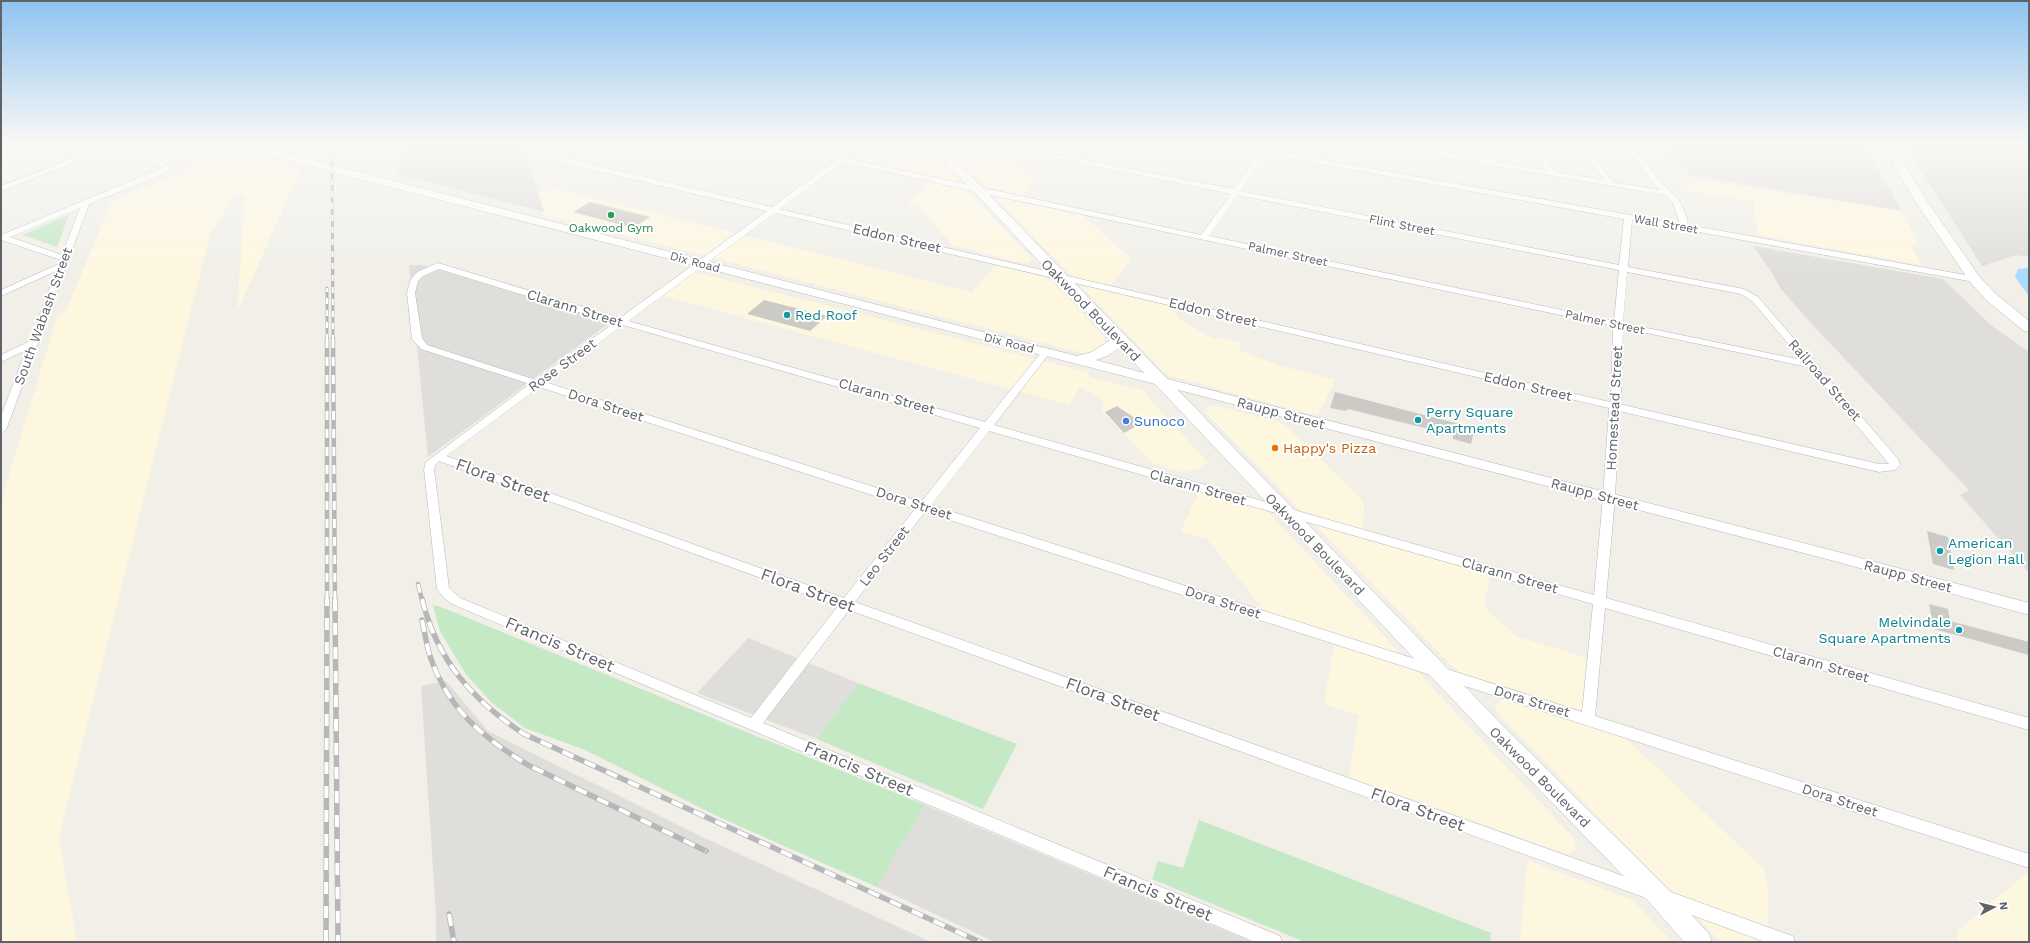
<svg xmlns="http://www.w3.org/2000/svg" width="2030" height="943" font-family="'Work Sans',sans-serif">
	<rect width="100%" height="100%" fill="#f1efe8"/>
	<g fill="#fef7e0">
		<polygon points="868,143 923,143 1031,258 1029,262 1022,263 952,245 918,206 906,205 934,179 887,167"/>
		<polygon points="943,143 975,143 1002,149 1032,177 1033,183 1018,201 1081,214 1131,259 1107,291 1170,306 1181,320 1215,340 1218,337 1241,342 1240,351 1282,366 1335,380 1318,416 1168,375 1163,371"/>
		<polygon points="232,150 301,169 237,312 245,196 235,194 210,234 59,837 77,942 1,942 1,502 57,317 66,311 111,202"/>
		<polygon points="1681,177 1902,211 1919,244 1910,244 1922,265 1758,235 1753,201 1692,192"/>
		<polygon points="557,189 972,292 996,265 1046,277 1051,280 1089,320 1103,337 1105,342 1101,349 1094,353 1083,353 542,214 537,192"/>
		<polygon points="695,272 1087,372 1090,377 1142,390 1208,463 1198,469 1183,472 1153,464 1102,411 1104,401 1080,387 1069,405 664,296"/>
		<polygon points="1213,405 1283,423 1357,494 1364,503 1363,539 1490,575 1484,607 1516,636 1587,658 1582,710 1458,672 1205,412 1205,409"/>
		<polygon points="1199,492 1266,510 1574,839 1576,849 1567,854 1349,777 1359,716 1324,704 1336,633 1265,611 1207,539 1181,531"/>
		<polygon points="1503,699 1623,736 1764,869 1768,887 1768,942 1721,942 1500,716 1495,706"/>
		<polygon points="1527,860 1632,900 1672,942 1520,942"/>
		<polygon points="2029,871 2029,942 1959,942 1957,931"/>
	</g>
	<g fill="#e0deda">
		<polygon points="402,143 522,143 544,212 397,174"/>
		<polygon points="1659,143 1862,143 1902,211 1690,175"/>
		<polygon points="1903,143 2029,143 2029,257 2016,255 1982,266"/>
		<polygon points="1753,246 1943,279 1992,326 2029,352 2029,573 1960,495 1969,490 1808,320 1781,289 1771,271"/>
		<polygon points="409,265 422,265 612,321 428,457"/>
		<polygon points="748,638 858,683 817,739 697,693"/>
		<polygon points="446,681 488,731 700,836 931,942 436,942 436,915 421,686"/>
		<polygon points="925,805 1252,942 995,942 877,887"/>
	</g>
	<g fill="#c5e8c5">
		<polygon points="69,215 57,247 22,235"/>
		<polygon points="433,605 441,607 925,805 877,887 721,818 585,750 525,728 491,702 465,673 440,631"/>
		<polygon points="858,683 1017,744 983,809 817,739"/>
		<polygon points="1199,820 1491,933 1490,942 1305,942 1152,879 1158,861 1183,868"/>
	</g>
	<polygon fill="#aadaff" points="2029,268 2029,296 2015,277 2018,269"/>
	<g fill="#cccac5">
		<polygon points="590,202 650,217 633,228 573,212"/>
		<polygon points="764,300 827,316 810,331 747,314"/>
		<polygon points="1335,392 1475,428 1471,444 1453,439 1453,435 1348,409 1346,411 1330,408"/>
		<polygon points="1117,406 1136,419 1142,423 1124,433 1105,412"/>
		<polygon points="1927,531 1948,537 1954,570 1933,564"/>
		<polygon points="1929,604 1948,609 1950,621 2029,642 2029,655 1934,629"/>
	</g>
	<g fill="none" stroke-linecap="round" stroke-linejoin="round">
		<g stroke="#b5b8bc" stroke-width="1">
			<g id="minor">
				<polygon points="3,143 13,143 1,149 1,144"/>
				<path d="M111,143h16l44,24 -10,8 -72,29 -83,226 -5,3v-17l25,-66 -25,12v-7l29,-14 26,-70 -55,25v-6l58,-26 2,-4 -60,-20v-5l154,-64 7,-4 -43,-22 -118,46v-5zM80,208l-18,47 -52,-18z"/>
				<path d="M527,143h7l2,7 7,3 229,54 63,-46 -73,-18h14l425,92 30,-41 -249,-51h16l236,46 25,-36 -46,-10h17l32,6 4,-6h7l-4,7 411,74 -7,-21 -9,-8 -214,-37 -11,-3 -7,-12h7l6,8 7,3 35,6 -9,-17h7l10,19 51,8 -18,-27h7l20,29 49,8 -28,-37h7l30,39 46,8 -37,-47h7l40,48 10,9 8,18 1,7 289,52 1,2 -4,3 -342,-62 -4,47 116,22 14,8 140,162 2,6 -5,5 -16,2 -260,-61 -4,87 -9,100 423,120v12l-424,-122 -10,108 434,138v14l-1104,-356 -70,90 791,282 6,2 2,5 -2,5 -6,2 -797,-288 -86,113 517,213 2,6h-27l-803,-338 -8,-6 -7,-9 -13,-120 2,-7 104,-78 -109,-35 -9,-10 -5,-46 3,-12 7,-9 21,-9 182,55 147,-107 -229,-54 -8,-4zM1266,154l358,65 -5,46 -379,-74zM843,162l157,35 613,129 -2,73 -1,3 -831,-193zM1237,195l382,75 -5,51 -405,-85zM775,213l834,195 -6,90 -9,97 -600,-170 55,-71 2,-2 -2,-2h-6l-58,72 -357,-101zM439,269l175,54 -78,57 -109,-35 -5,-7 -7,-45 3,-12 5,-5zM1627,272l114,22 11,7 50,59 -179,-37zM623,325l357,103 -59,74 -376,-120zM1623,328l185,39 81,97h-10l-260,-60 2,-5zM539,387l376,122 -71,89 -398,-142zM989,431l604,173 -11,108 -651,-207zM439,461l399,145 -87,112 -291,-120 -11,-10 -15,-119 2,-5z"/>
				<polygon points="1668,891 1787,934 1793,936 1795,942 1765,942 1662,904 1660,899 1662,894"/>
			</g>
		</g>
		<g stroke="#b5b8bc" stroke-width="1">
			<polygon id="tertiary" points="1160,377 1838,552 2029,603 2029,615 1838,562 1156,384 1154,381 1156,378"/>
		</g>
		<g stroke="#b6babf" stroke-width="1">
			<g id="secondary">
				<path d="M226,143h19l832,213 15,-4 18,-12 2,-1 -184,-196h11l566,585 161,159 43,47 3,8h-28l-34,-39 -159,-163 -336,-356 -928,-239zM1120,347l24,26 -48,-13 11,-4z"/>
				<polygon points="1881,143 1891,143 1929,204 1979,276 1996,294 2029,321 2029,332 2024,331 1986,300 1970,282 1917,204"/>
			</g>
		</g>
		<use href="#minor" fill="#fff" fill-rule="evenodd"/>
		<use href="#tertiary" fill="#fff" fill-rule="evenodd"/>
		<use href="#secondary" fill="#fff" fill-rule="evenodd"/>
		<g stroke="#b6b7b8" stroke-width="3">
			<g id="rail-far2">
				<polyline points="332,143 333,340"/>
				<polyline points="327,340 327,288"/>
			</g>
		</g>
		<g stroke="#b6b7b8" stroke-width="4.5">
			<g id="rail-far1">
				<polyline points="333,339 335,600"/>
				<polyline points="418,584 422,600"/>
				<polyline points="327,600 327,339"/>
			</g>
		</g>
		<g stroke="#b6b7b8" stroke-width="5.5">
			<g id="rail">
				<polyline points="335,599 338,942"/>
				<path d="M422,599c15,61 50,101 102,135l456,208"/>
				<path d="M422,620c3,12 4,24 8,36 18,53 52,81 98,109l178,86"/>
				<polyline points="449,914 454,942"/>
				<polyline points="326,942 327,599"/>
			</g>
		</g>
		<use href="#rail-far2" stroke="#fff" stroke-width="2" stroke-dasharray="6" stroke-linecap="butt"/>
		<use href="#rail-far1" stroke="#fff" stroke-width="3" stroke-dasharray="9" stroke-linecap="butt"/>
		<use href="#rail" stroke="#fff" stroke-width="4" stroke-dasharray="12" stroke-linecap="butt"/>
	</g>
	<linearGradient id="sky" x2="0" y2="1"><stop stop-color="#8fc3f1"/><stop offset="0.52" stop-color="#f9f8f5"/><stop offset="1" stop-color="#f9f8f5" stop-opacity="0"/></linearGradient>
	<rect width="2030" height="275" fill="url(#sky)"/>
	<circle fill="#2e9e5b" stroke="#fff" stroke-width="1.5" cx="611" cy="215" r="4"/>
	<g fill="#0f9aa8" stroke="#fff" stroke-width="1.5">
		<circle cx="787" cy="315" r="4"/>
		<circle cx="1418" cy="420" r="4"/>
		<circle cx="1940" cy="551" r="4"/>
		<circle cx="1959" cy="630" r="4"/>
	</g>
	<circle fill="#3f7fe0" stroke="#fff" stroke-width="1.5" cx="1126" cy="421" r="4"/>
	<circle fill="#e8710a" stroke="#fff" stroke-width="1.5" cx="1275" cy="448" r="4"/>
	<g text-anchor="middle" dominant-baseline="central" stroke-width="4" stroke-linejoin="round" paint-order="stroke">
		<g font-size="12" fill="#5f6368" stroke="#fff">
			<text transform="translate(1666 224) rotate(10)">Wall Street</text>
			<text transform="translate(1402 225) rotate(11)">Flint Street</text>
			<text transform="translate(1288 254) rotate(12)">Palmer Street</text>
			<text transform="translate(695 262) rotate(15)">Dix Road</text>
			<text transform="translate(1605 322) rotate(12)">Palmer Street</text>
			<text transform="translate(1009 343) rotate(14)">Dix Road</text>
		</g>
		<g font-size="12" fill="#27864d" stroke="#fff">
			<text x="611" y="228">Oakwood Gym</text>
		</g>
		<g font-size="14" fill="#5f6368" stroke="#fff">
			<text transform="translate(897 238) rotate(13)">Eddon Street</text>
			<text transform="translate(575 308) rotate(17)">Clarann Street</text>
			<text transform="translate(1091 310) rotate(46)">Oakwood Boulevard</text>
			<text transform="translate(1213 312) rotate(13)">Eddon Street</text>
			<text transform="translate(43 316) rotate(-70)">South Wabash Street</text>
			<text transform="translate(562 365) rotate(-36)">Rose Street</text>
			<text transform="translate(1825 380) rotate(49)">Railroad Street</text>
			<text transform="translate(1528 386) rotate(13)">Eddon Street</text>
			<text transform="translate(887 396) rotate(16)">Clarann Street</text>
			<text transform="translate(606 405) rotate(18)">Dora Street</text>
			<text transform="translate(1614 408) rotate(-87)">Homestead Street</text>
			<text transform="translate(1281 413) rotate(15)">Raupp Street</text>
			<text transform="translate(1198 487) rotate(16)">Clarann Street</text>
			<text transform="translate(1595 494) rotate(15)">Raupp Street</text>
			<text transform="translate(914 503) rotate(18)">Dora Street</text>
			<text transform="translate(1315 544) rotate(46)">Oakwood Boulevard</text>
			<text transform="translate(884 556) rotate(-52)">Leo Street</text>
			<text transform="translate(1510 575) rotate(16)">Clarann Street</text>
			<text transform="translate(1908 576) rotate(15)">Raupp Street</text>
			<text transform="translate(1223 602) rotate(18)">Dora Street</text>
			<text transform="translate(1821 664) rotate(16)">Clarann Street</text>
			<text transform="translate(1532 701) rotate(17)">Dora Street</text>
			<text transform="translate(1540 777) rotate(45)">Oakwood Boulevard</text>
			<text transform="translate(1840 800) rotate(18)">Dora Street</text>
		</g>
		<g font-size="14" fill="#0d838f" stroke="#fff" text-anchor="start">
			<text x="795" y="315">Red Roof</text>
			<text x="1426" y="412">Perry Square<tspan x="1426" dy="16">Apartments</tspan></text>
			<text x="1948" y="543">American<tspan x="1948" dy="16">Legion Hall</tspan></text>
			<text x="1951" y="622" text-anchor="end">Melvindale<tspan x="1951" dy="16">Square Apartments</tspan></text>
		</g>
		<g font-size="14" fill="#366cbe" stroke="#fff" text-anchor="start">
			<text x="1134" y="421">Sunoco</text>
		</g>
		<g font-size="14" fill="#c56008" stroke="#fff" text-anchor="start">
			<text x="1283" y="448">Happy's Pizza</text>
		</g>
		<g font-size="17" fill="#5f6368" stroke="#fff">
			<text transform="translate(503 480) rotate(20)">Flora Street</text>
			<text transform="translate(808 590) rotate(20)">Flora Street</text>
			<text transform="translate(560 644) rotate(23)">Francis Street</text>
			<text transform="translate(1113 699) rotate(20)">Flora Street</text>
			<text transform="translate(859 768) rotate(23)">Francis Street</text>
			<text transform="translate(1418 809) rotate(20)">Flora Street</text>
			<text transform="translate(1158 893) rotate(23)">Francis Street</text>
		</g>
	</g>
	<rect width="2030" height="943" fill="none" stroke="#5f6368" stroke-width="4"/>
	<g transform="translate(1994 907) rotate(83)" stroke="#ffffff" stroke-width="3" paint-order="stroke">
	<path d="M0-3L7 15L0 10L-7 15Z" fill="#5f6368"/>
	<text y="-6" font-size="11" font-weight="bold" text-anchor="middle" fill="#5f6368">N</text>
	</g>
</svg>
